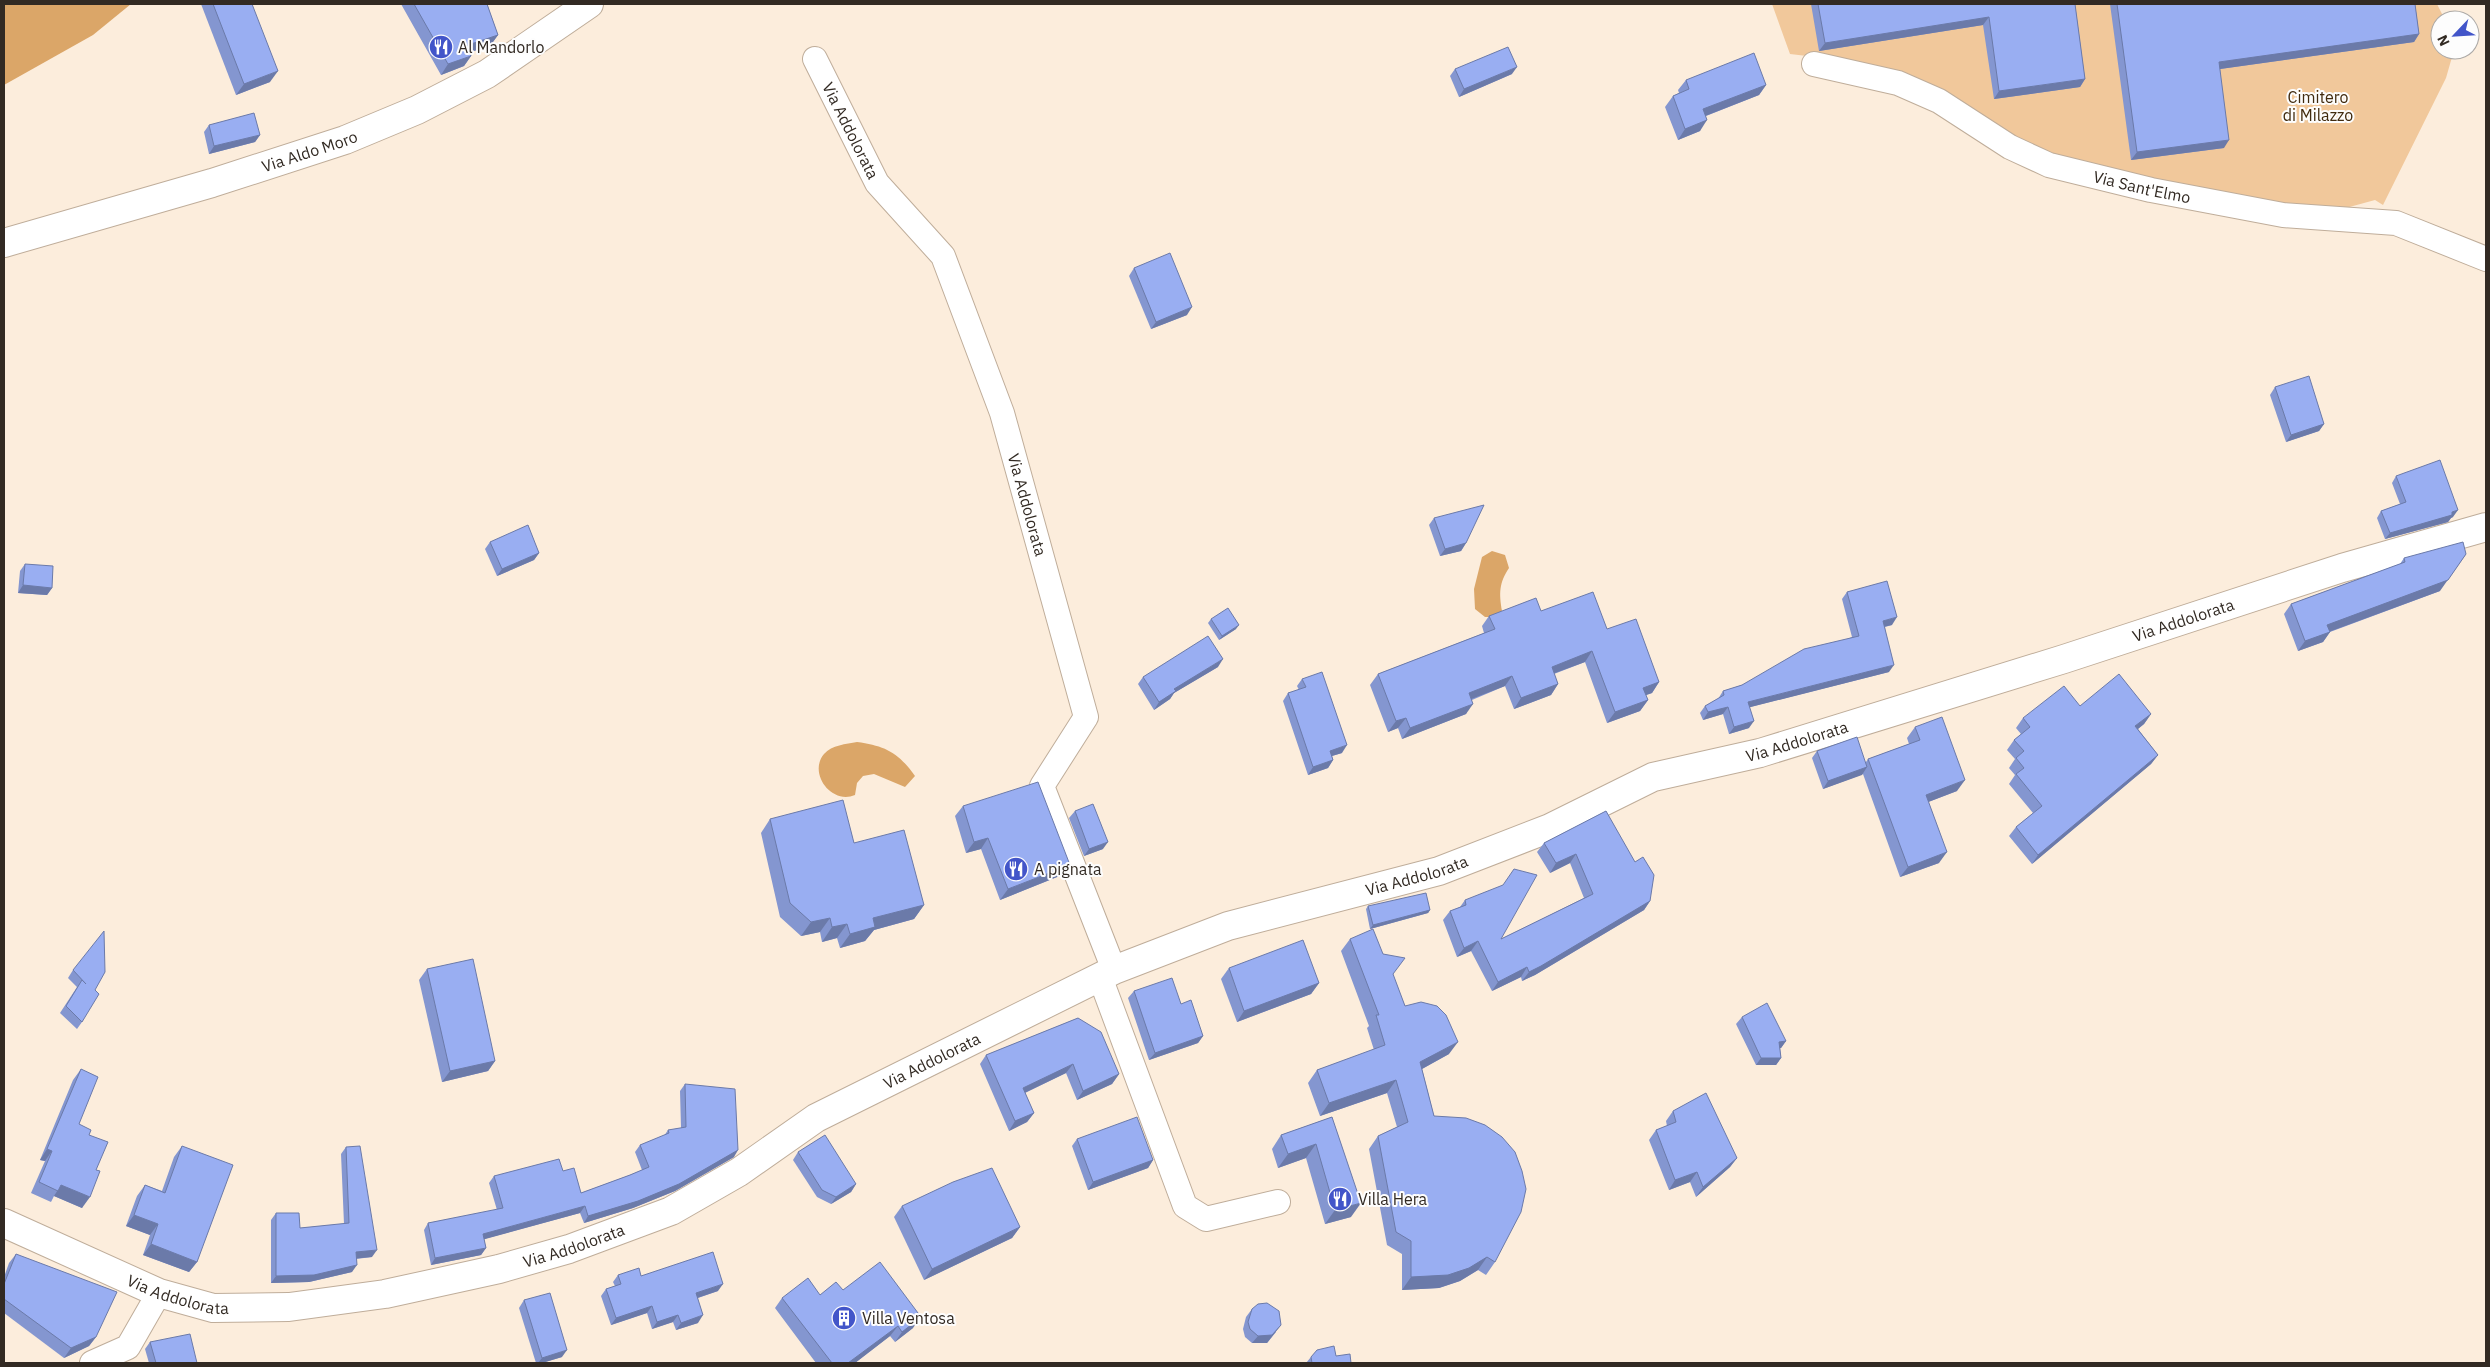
<svg xmlns="http://www.w3.org/2000/svg" width="2490" height="1367" font-family="'IBM Plex Sans',sans-serif">
	<rect width="100%" height="100%" fill="#fceddc"/>
	<polygon fill="#f1c89b" points="1772,4 2437,4 2445,20 2440,20 2440,50 2454,50 2446,78 2383,205 2375,200 2331,212 2096,172 1807,56 1790,54"/>
	<g fill="#dba668">
		<polygon points="4,4 131,4 93,35 4,85"/>
		<path d="M1492,551l13,4 4,13c-10,15 -10,25 -7,43l-7,6h-10l-10,-8 -1,-20 8,-32z"/>
		<path d="M857,742c28,4 41,10 58,34l-10,11 -31,-13 -11,2 -6,7 -2,12c-24,10 -47,-22 -31,-41 8,-9 22,-10 33,-12z"/>
	</g>
	<g fill="none" stroke-linecap="round" stroke-linejoin="round">
		<g stroke="#bfad9a" stroke-width="26">
			<g id="minor">
				<path id="s1" d="M815,59l62,124 66,73 59,157 84,304 -44,69 72,184"/>
				<path id="s2" d="M1814,64l84,19 41,18 71,46 39,18 102,25 132,25 113,8 90,36"/>
				<polyline points="1100,977 1185,1206 1206,1219 1278,1202"/>
				<polyline points="92,1363 128,1347 159,1293"/>
			</g>
		</g>
		<g stroke="#bfad9a" stroke-width="30">
			<g id="tertiary">
				<path id="s3" d="M4,243l208,-60 133,-43 72,-30 70,-36 102,-70"/>
				<path id="s4" d="M4,1223l155,70 54,15 76,-1 96,-13 114,-25 70,-20 102,-38 68,-39 77,-54 298,-148 114,-44 211,-55 111,-43 103,-51 107,-24 304,-94 278,-91 144,-41"/>
			</g>
		</g>
		<use href="#minor" stroke="#fff" stroke-width="24"/>
		<use href="#tertiary" stroke="#fff" stroke-width="28"/>
	</g>
	<g fill="#8496d0">
		<polygon points="201,4 252,4 270,82 236,95"/>
		<polygon points="401,4 487,4 498,35 490,46 470,52 471,56 464,66 441,75"/>
		<polygon points="1811,4 2075,4 2085,79 2080,87 1994,99 1983,25 1819,51"/>
		<polygon points="2110,4 2415,4 2419,34 2414,42 2220,69 2224,148 2131,160"/>
		<polygon points="1455,69 1512,74 1459,97 1450,76"/>
		<polygon points="1686,80 1766,85 1759,95 1706,116 1700,131 1678,140 1665,107 1673,96 1679,93 1678,90"/>
		<polygon points="209,125 260,135 255,142 209,154 204,132"/>
		<polygon points="1134,268 1187,315 1151,329 1129,276"/>
		<polygon points="2275,387 2324,424 2319,431 2286,442 2270,395"/>
		<polygon points="2396,476 2453,517 2451,518 2448,522 2385,539 2377,518 2381,511 2400,504 2392,483"/>
		<polygon points="1434,518 1466,543 1461,551 1440,556 1429,525"/>
		<polygon points="490,542 539,553 534,560 497,576 485,549"/>
		<polygon points="2404,558 2440,591 2330,632 2323,642 2298,651 2284,614 2291,604 2400,564"/>
		<polygon points="25,564 52,588 47,595 18,593 20,571"/>
		<polygon points="1847,592 1892,625 1885,627 1889,672 1750,707 1749,728 1729,734 1723,714 1703,720 1700,713 1705,706 1718,699 1723,691 1742,685 1852,637 1842,599"/>
		<polygon points="1541,611 1607,629 1659,682 1652,693 1646,695 1648,700 1640,711 1607,723 1585,662 1554,674 1558,684 1551,695 1514,709 1505,686 1472,700 1466,714 1402,739 1398,728 1388,732 1370,685 1378,674 1484,633 1482,626 1489,616"/>
		<polygon points="1211,619 1236,629 1219,640 1208,623"/>
		<polygon points="1218,667 1174,693 1170,699 1154,710 1138,684 1143,677"/>
		<polygon points="1302,679 1342,753 1332,756 1333,760 1328,768 1308,775 1283,701 1288,693 1299,690 1297,686"/>
		<polygon points="2151,714 2144,724 2138,729 2158,755 2151,764 2032,864 2009,836 2016,827 2033,813 2009,784 2015,775 2009,768 2015,759 2007,750 2014,740 2021,734 2016,728 2023,718"/>
		<polygon points="1915,727 1957,791 1928,802 1939,863 1900,877 1863,774 1823,789 1812,758 1817,751 1866,762 1868,759 1909,744 1907,738"/>
		<polygon points="963,806 1070,865 1062,875 1000,900 981,849 966,853 955,816"/>
		<polygon points="1075,811 1103,849 1084,856 1069,818"/>
		<polygon points="1606,811 1650,901 1644,910 1535,975 1522,981 1521,977 1492,991 1471,951 1457,957 1443,920 1450,911 1460,907 1465,900 1501,939 1584,898 1570,863 1550,873 1537,852 1544,843"/>
		<polygon points="770,819 854,843 924,905 914,919 874,930 865,941 840,948 837,938 822,942 820,932 801,936 780,917 761,833"/>
		<polygon points="1368,906 1430,910 1428,913 1370,929 1366,909"/>
		<polygon points="1350,939 1383,954 1405,1006 1449,1054 1422,1069 1434,1116 1495,1262 1486,1275 1478,1270 1460,1281 1439,1288 1402,1290 1402,1254 1387,1245 1369,1149 1378,1136 1397,1127 1387,1093 1320,1116 1308,1083 1317,1070 1374,1050 1367,1028 1369,1026 1341,951"/>
		<polygon points="1229,968 1319,983 1311,994 1237,1022 1221,979"/>
		<polygon points="427,969 495,1061 488,1071 442,1082 419,980"/>
		<polygon points="73,970 95,990 82,1022 77,1029 60,1013 77,987 68,978"/>
		<polygon points="1134,991 1181,1004 1203,1036 1198,1043 1149,1060 1128,998"/>
		<polygon points="1742,1017 1786,1041 1781,1048 1780,1048 1781,1058 1776,1065 1756,1065 1736,1024"/>
		<polygon points="1078,1018 1119,1074 1112,1084 1077,1100 1066,1073 1025,1093 1034,1113 1027,1122 1009,1131 980,1064 986,1055"/>
		<polygon points="81,1069 79,1124 89,1135 96,1170 82,1208 54,1196 51,1202 31,1193 45,1161 40,1160 73,1080"/>
		<polygon points="685,1084 734,1157 675,1191 633,1208 584,1223 580,1213 484,1239 486,1248 481,1255 431,1265 424,1230 428,1223 497,1210 489,1183 494,1176 563,1171 581,1193 630,1175 642,1170 635,1152 640,1145 664,1136 668,1130 681,1128 680,1091"/>
		<polygon points="1673,1111 1737,1158 1730,1167 1696,1197 1690,1182 1669,1190 1649,1140 1656,1130 1667,1126 1666,1121"/>
		<polygon points="1332,1117 1351,1217 1325,1224 1306,1158 1278,1168 1272,1149 1281,1135"/>
		<polygon points="1077,1139 1153,1160 1148,1168 1088,1190 1072,1146"/>
		<polygon points="182,1146 197,1262 189,1272 143,1255 150,1235 126,1226 137,1196 145,1185 162,1191 174,1157"/>
		<polygon points="346,1147 372,1257 356,1259 352,1272 309,1282 271,1283 271,1220 276,1213 300,1228 344,1224 341,1154"/>
		<polygon points="798,1152 856,1184 851,1192 831,1204 817,1197 793,1160"/>
		<polygon points="902,1206 1020,1227 1012,1238 924,1280 894,1217"/>
		<polygon points="16,1254 96,1337 89,1346 64,1358 4,1313 4,1277 9,1263"/>
		<polygon points="618,1275 641,1276 718,1291 698,1298 698,1323 676,1330 673,1322 652,1329 647,1313 611,1325 601,1296 606,1289 615,1286 613,1282"/>
		<polygon points="843,1290 913,1328 895,1342 890,1336 855,1363 816,1363 775,1308 782,1298 820,1295"/>
		<polygon points="524,1300 562,1357 542,1363 536,1363 519,1308"/>
		<polygon points="1252,1309 1276,1332 1267,1343 1252,1343 1245,1337 1243,1329 1246,1317"/>
		<polygon points="150,1342 197,1363 149,1363 145,1349"/>
		<polygon points="1336,1356 1351,1363 1306,1363 1311,1357"/>
	</g>
	<g fill="#6b7aa9">
		<polygon points="1989,17 1983,25 1819,51 1825,43"/>
		<polygon points="2419,34 2414,42 2213,70 2219,62"/>
		<polygon points="498,35 490,46 461,55 468,45"/>
		<polygon points="471,56 464,66 441,75 448,64"/>
		<polygon points="1517,67 1512,74 1459,97 1464,89"/>
		<polygon points="278,71 270,82 236,95 244,84"/>
		<polygon points="2085,79 2080,87 1994,99 1999,91"/>
		<polygon points="1766,85 1759,95 1695,120 1703,109"/>
		<polygon points="1707,120 1700,131 1678,140 1685,129"/>
		<polygon points="260,135 255,142 209,154 214,146"/>
		<polygon points="2229,140 2224,148 2131,160 2137,152"/>
		<polygon points="1192,307 1187,315 1151,329 1156,322"/>
		<polygon points="2324,424 2319,431 2286,442 2291,435"/>
		<polygon points="2458,510 2453,517 2451,518 2448,522 2385,539 2390,533"/>
		<polygon points="1466,543 1461,551 1440,556 1445,549"/>
		<polygon points="539,553 534,560 497,576 502,569"/>
		<polygon points="2466,554 2440,591 2323,634 2330,632 2323,642 2298,651 2305,641 2327,625"/>
		<polygon points="23,585 52,588 47,595 18,593"/>
		<polygon points="1897,617 1892,625 1878,628 1883,621"/>
		<polygon points="1239,625 1236,629 1219,640 1222,636"/>
		<polygon points="1592,651 1585,662 1544,677 1552,667"/>
		<polygon points="1223,659 1218,667 1174,693 1170,699 1154,710 1159,702 1174,689"/>
		<polygon points="1894,665 1889,672 1743,709 1748,702"/>
		<polygon points="1512,676 1505,686 1461,703 1469,693"/>
		<polygon points="1659,682 1652,693 1635,699 1643,688"/>
		<polygon points="1558,684 1551,695 1514,709 1521,698"/>
		<polygon points="1648,700 1640,711 1607,723 1615,712"/>
		<polygon points="1473,704 1466,714 1402,739 1410,728"/>
		<polygon points="1728,707 1723,714 1703,720 1708,712"/>
		<polygon points="2151,714 2144,724 2129,736 2135,726"/>
		<polygon points="1406,718 1398,728 1388,732 1396,721"/>
		<polygon points="1754,721 1749,728 1729,734 1734,727"/>
		<polygon points="1347,745 1342,753 1325,758 1330,751"/>
		<polygon points="2158,755 2151,764 2032,864 2038,855"/>
		<polygon points="1333,760 1328,768 1308,775 1313,767"/>
		<polygon points="1867,767 1862,775 1823,789 1828,781"/>
		<polygon points="1965,780 1957,791 1918,806 1926,795"/>
		<polygon points="988,838 981,849 966,853 974,842"/>
		<polygon points="1108,842 1103,849 1084,856 1089,849"/>
		<polygon points="1947,852 1939,863 1900,877 1908,867"/>
		<polygon points="1576,854 1570,863 1550,873 1556,863"/>
		<polygon points="1070,865 1062,875 1000,900 1008,889"/>
		<polygon points="1650,901 1644,910 1535,975 1522,981 1529,972"/>
		<polygon points="924,905 914,919 874,930 865,941 840,948 850,934 873,918"/>
		<polygon points="1430,910 1428,913 1370,929 1373,925"/>
		<polygon points="830,918 820,932 801,936 811,922"/>
		<polygon points="847,924 837,938 822,942 832,927"/>
		<polygon points="1478,941 1471,951 1457,957 1464,948"/>
		<polygon points="1527,967 1521,977 1492,991 1498,982"/>
		<polygon points="1319,983 1311,994 1237,1022 1244,1011"/>
		<polygon points="1203,1036 1198,1043 1149,1060 1155,1053"/>
		<polygon points="1786,1041 1781,1048 1774,1049 1779,1042"/>
		<polygon points="1458,1042 1449,1054 1411,1075 1420,1062"/>
		<polygon points="1761,1058 1781,1058 1776,1065 1756,1065"/>
		<polygon points="495,1061 488,1071 442,1082 450,1071"/>
		<polygon points="1073,1064 1066,1073 1016,1097 1023,1088"/>
		<polygon points="1119,1074 1112,1084 1077,1100 1083,1091"/>
		<polygon points="1396,1080 1387,1093 1320,1116 1329,1103"/>
		<polygon points="1034,1113 1027,1122 1009,1131 1015,1121"/>
		<polygon points="1316,1144 1306,1158 1278,1168 1288,1154"/>
		<polygon points="47,1149 52,1151 45,1161 40,1160"/>
		<polygon points="738,1150 734,1157 675,1191 633,1208 584,1223 588,1216"/>
		<polygon points="1737,1158 1730,1167 1696,1197 1703,1187"/>
		<polygon points="1153,1160 1148,1168 1088,1190 1093,1182"/>
		<polygon points="1697,1172 1690,1182 1669,1190 1675,1180"/>
		<polygon points="856,1184 851,1192 831,1204 836,1197"/>
		<polygon points="61,1185 90,1197 82,1208 54,1196"/>
		<polygon points="1361,1203 1351,1217 1325,1224 1335,1210"/>
		<polygon points="585,1206 580,1213 478,1241 483,1234"/>
		<polygon points="134,1215 158,1224 150,1235 126,1226"/>
		<polygon points="1020,1227 1012,1238 924,1280 932,1269"/>
		<polygon points="151,1244 197,1262 189,1272 143,1255"/>
		<polygon points="486,1248 481,1255 431,1265 435,1258"/>
		<polygon points="377,1250 372,1257 351,1259 356,1252"/>
		<polygon points="1487,1257 1478,1270 1460,1281 1439,1288 1402,1290 1411,1277"/>
		<polygon points="357,1265 352,1272 309,1282 271,1283 276,1276"/>
		<polygon points="723,1284 718,1291 691,1300 696,1293"/>
		<polygon points="652,1306 647,1313 611,1325 616,1318"/>
		<polygon points="678,1315 673,1322 652,1329 657,1322"/>
		<polygon points="703,1315 698,1323 676,1330 681,1323"/>
		<polygon points="921,1317 913,1328 895,1342 902,1332"/>
		<polygon points="1281,1325 1267,1343 1252,1343 1258,1336"/>
		<polygon points="898,1326 890,1336 855,1363 848,1363"/>
		<polygon points="96,1337 89,1346 64,1358 71,1348"/>
		<polygon points="567,1350 562,1357 542,1363 538,1363 542,1358"/>
	</g>
	<g fill="#99aef2" stroke="#6b7aa9">
		<polygon points="213,4 252,4 278,71 244,84"/>
		<polygon points="414,4 487,4 498,35 468,45 471,56 448,64"/>
		<polygon points="1818,4 2075,4 2085,79 1999,91 1989,17 1825,43"/>
		<polygon points="2117,4 2415,4 2419,34 2219,62 2229,140 2137,152"/>
		<polygon points="1508,47 1517,67 1464,89 1455,69"/>
		<polygon points="1754,53 1766,85 1703,109 1707,120 1685,129 1673,96 1689,89 1686,80"/>
		<polygon points="254,113 260,135 214,146 209,125"/>
		<polygon points="1170,253 1192,307 1156,322 1134,268"/>
		<polygon points="2309,376 2324,424 2291,435 2275,387"/>
		<polygon points="2440,460 2458,510 2452,512 2452,515 2390,533 2381,511 2406,502 2396,476"/>
		<polygon points="1484,505 1466,543 1445,549 1434,518"/>
		<polygon points="528,525 539,553 502,569 490,542"/>
		<polygon points="2463,542 2466,554 2448,580 2327,625 2330,632 2305,641 2291,604 2405,562 2404,558"/>
		<polygon points="25,564 53,566 52,588 23,585"/>
		<polygon points="1887,581 1897,617 1883,621 1894,665 1748,702 1754,721 1734,727 1728,707 1708,712 1705,706 1724,695 1723,691 1742,685 1804,649 1859,636 1847,592"/>
		<polygon points="1593,592 1607,629 1636,619 1659,682 1643,688 1648,700 1615,712 1592,651 1552,667 1558,684 1521,698 1512,676 1469,693 1473,704 1410,728 1406,718 1396,721 1378,674 1495,629 1489,616 1536,598 1541,611"/>
		<polygon points="1228,608 1239,625 1222,636 1211,619"/>
		<polygon points="1208,636 1223,659 1174,689 1176,691 1159,702 1143,677"/>
		<polygon points="1322,672 1347,745 1330,751 1333,760 1313,767 1288,693 1306,687 1302,679"/>
		<polygon points="2119,674 2151,714 2135,726 2158,755 2038,855 2016,827 2042,806 2016,774 2024,768 2016,758 2024,751 2014,740 2030,727 2023,718 2064,686 2080,706"/>
		<polygon points="1942,717 1965,780 1926,795 1947,852 1908,867 1868,759 1920,740 1915,727"/>
		<polygon points="1857,737 1867,767 1828,781 1817,751"/>
		<polygon points="1038,782 1070,865 1008,889 988,838 974,842 963,806"/>
		<polygon points="843,800 854,843 904,830 924,905 873,918 875,927 850,934 847,924 832,927 830,918 811,922 790,903 770,819"/>
		<polygon points="1093,804 1108,842 1089,849 1075,811"/>
		<polygon points="1606,811 1635,862 1643,857 1654,875 1650,901 1541,966 1529,972 1527,967 1498,982 1478,941 1464,948 1450,911 1466,905 1465,900 1503,885 1514,869 1537,875 1501,939 1593,894 1576,854 1556,863 1544,843"/>
		<polygon points="1426,893 1430,910 1373,925 1368,906"/>
		<polygon points="1373,929 1383,954 1405,958 1393,974 1405,1006 1421,1002 1437,1006 1446,1015 1458,1042 1420,1062 1434,1116 1466,1118 1485,1125 1502,1137 1515,1152 1522,1171 1526,1189 1521,1212 1495,1262 1487,1257 1469,1268 1448,1275 1411,1277 1411,1241 1396,1232 1378,1136 1408,1122 1396,1080 1329,1103 1317,1070 1385,1045 1376,1015 1379,1015 1350,939"/>
		<polygon points="104,931 105,972 95,990 99,994 82,1022 66,1006 82,980 86,984 73,970"/>
		<polygon points="1303,940 1319,983 1244,1011 1229,968"/>
		<polygon points="473,959 495,1061 450,1071 427,969"/>
		<polygon points="1172,978 1181,1004 1191,1000 1203,1036 1155,1053 1134,991"/>
		<polygon points="1767,1003 1786,1041 1779,1042 1781,1058 1761,1058 1742,1017"/>
		<polygon points="1078,1018 1101,1032 1119,1074 1083,1091 1073,1064 1023,1088 1034,1113 1015,1121 986,1055"/>
		<polygon points="81,1069 98,1077 79,1124 91,1130 89,1135 108,1142 96,1170 100,1171 90,1197 61,1185 58,1191 39,1182 52,1151 47,1149"/>
		<polygon points="685,1084 735,1089 738,1150 679,1184 638,1201 588,1216 585,1206 483,1234 486,1248 435,1258 428,1223 503,1208 494,1176 559,1159 563,1171 574,1168 581,1193 630,1175 649,1167 640,1145 669,1133 668,1130 686,1127"/>
		<polygon points="1706,1093 1737,1158 1703,1187 1697,1172 1675,1180 1656,1130 1676,1122 1673,1111"/>
		<polygon points="1137,1117 1153,1160 1093,1182 1077,1139"/>
		<polygon points="1332,1117 1361,1203 1335,1210 1316,1144 1288,1154 1281,1135"/>
		<polygon points="825,1135 856,1184 836,1197 822,1190 798,1152"/>
		<polygon points="182,1146 233,1165 197,1262 151,1244 158,1224 134,1215 145,1185 165,1193"/>
		<polygon points="360,1146 377,1250 356,1252 357,1265 314,1275 276,1276 276,1213 299,1213 300,1228 349,1223 346,1147"/>
		<polygon points="992,1168 1020,1227 932,1269 902,1206 953,1182"/>
		<polygon points="713,1252 723,1284 696,1293 703,1315 681,1323 678,1315 657,1322 652,1306 616,1318 606,1289 621,1284 618,1275 639,1268 641,1276"/>
		<polygon points="16,1254 117,1292 96,1337 71,1348 4,1299 4,1284"/>
		<polygon points="880,1262 921,1317 902,1332 898,1326 848,1363 832,1363 782,1298 808,1278 820,1295 836,1282 843,1290"/>
		<polygon points="550,1293 567,1350 542,1358 524,1300"/>
		<polygon points="1267,1303 1279,1311 1281,1325 1272,1335 1258,1336 1250,1329 1248,1322 1252,1309 1258,1304"/>
		<polygon points="190,1334 197,1363 156,1363 150,1342"/>
		<polygon points="1334,1346 1336,1356 1350,1354 1351,1363 1312,1363 1311,1357 1317,1350"/>
	</g>
	<defs>
		<g id="restaurant-disc" transform="scale(1.25)"><circle r="9.5" fill="#4255c9" stroke="#fdfdfd"/><path d="M-5-6h1v4h1v-4h1v4h1v-4h1v5L-1.5 .5V6h-2V.5L-5-1ZM5-6V6H3V1.5H1.5Q1.5-4 5-6Z" fill="#fff"/></g>
		<g id="building-disc" transform="scale(1.25)"><circle r="9.5" fill="#4255c9" stroke="#fdfdfd"/><path d="M-4-6H4V6H1V3H-1V6H-4ZM-2.5-4.3h1.7v1.8h-1.7ZM.8-4.3h1.7v1.8H.8ZM-2.5-1h1.7V.8h-1.7ZM.8-1h1.7V.8H.8Z" fill="#fff"/></g>
	</defs>
	<g fill-rule="evenodd">
		<use href="#restaurant-disc" x="441" y="47"/>
		<use href="#restaurant-disc" x="1016" y="869"/>
		<use href="#restaurant-disc" x="1340" y="1199"/>
		<use href="#building-disc" x="844" y="1318"/>
	</g>
	<g text-anchor="middle" dominant-baseline="central" stroke-width="4" stroke-linejoin="round" paint-order="stroke">
		<g font-size="16" fill="#322a23" stroke="#fdfdfd" text-anchor="start">
			<text x="458" y="47">Al Mandorlo</text>
			<text x="1034" y="869">A pignata</text>
			<text x="1358" y="1199">Villa Hera</text>
			<text x="862" y="1318">Villa Ventosa</text>
		</g>
		<g font-size="16" fill="#412b0f" stroke="#fdfdfd">
			<text x="2318" y="97">Cimitero<tspan x="2318" dy="18">di Milazzo</tspan></text>
		</g>
		<g font-size="16" fill="#322a23" stroke="#fdfdfd">
			<text stroke="none"><textPath href="#s1" startOffset="80">Via Addolorata</textPath></text>
			<text stroke="none"><textPath href="#s3" startOffset="319">Via Aldo Moro</textPath></text>
			<text stroke="none"><textPath href="#s2" startOffset="354">Via Sant'Elmo</textPath></text>
			<text stroke="none"><textPath href="#s1" startOffset="500">Via Addolorata</textPath></text>
			<text stroke="none"><textPath href="#s4" startOffset="2330">Via Addolorata</textPath></text>
			<text stroke="none"><textPath href="#s4" startOffset="1925">Via Addolorata</textPath></text>
			<text stroke="none"><textPath href="#s4" startOffset="1520">Via Addolorata</textPath></text>
			<text stroke="none"><textPath href="#s4" startOffset="999">Via Addolorata</textPath></text>
			<text stroke="none"><textPath href="#s4" startOffset="594">Via Addolorata</textPath></text>
			<text stroke="none"><textPath href="#s4" startOffset="189">Via Addolorata</textPath></text>
		</g>
	</g>
	<rect width="2490" height="1367" fill="none" stroke="#322a23" stroke-width="10"/>
	<g transform="translate(2455 35) rotate(245)"><circle r="24" fill="#fdfdfd" stroke="#aca9a6"/>
	<path d="M0-4L9 19L0 12L-9 19Z" fill="#4255c9"/>
	<text y="-8" font-size="14" font-weight="bold" text-anchor="middle" fill="#322a23">N</text>
	</g>
</svg>
